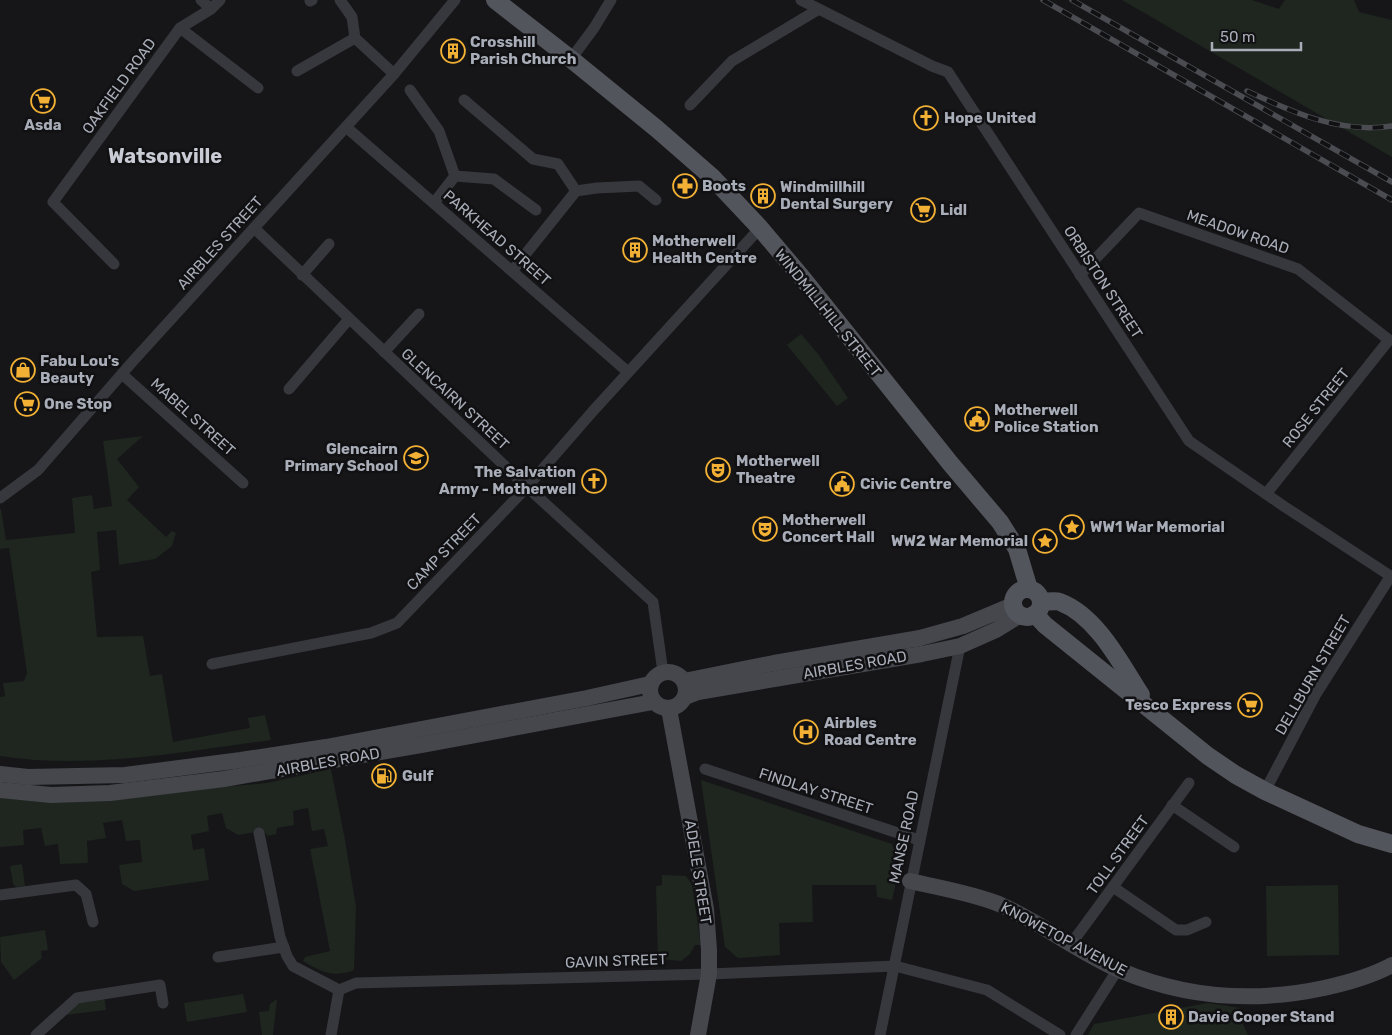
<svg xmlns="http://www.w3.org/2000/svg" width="1392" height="1035" font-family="Rubik,sans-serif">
	<rect width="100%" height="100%" fill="#161618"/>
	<g fill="#1e261f">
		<polygon points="1122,0 1252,0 1279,9 1285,0 1354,0 1359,12 1392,20 1392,157"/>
		<polygon points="801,334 818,354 848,398 837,406 787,345"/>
		<path d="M143,436l-26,23 22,28 -12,13 39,37 6,-6 4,2 -4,13 -17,13 -36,6 -3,-35 -19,2 3,38 -9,2 6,65 46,-1 7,40 12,-2 11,68 77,-14 -2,-10 17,-3 6,25c-90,12 -180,30 -271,16v-59l5,-1 -2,-13 21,-2 3,-8 -18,-125 -9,1v-40h1l5,31 69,-7 -3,-35 20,-3 2,14 18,-3 -9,-65z"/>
		<path d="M331,769l14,71 11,67 -2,63c-21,8 -32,2 -51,-9l2,-4 25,-6 -20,-102 18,-3 -4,-17 -12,2 -4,-23 -15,3 1,14 -17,3 -1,6 -8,2 -5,-5 -25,4 -12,-7 -4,-15 -15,3 2,15 -18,4 2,15 11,-2 5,32 -75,11 -12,-7 -3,-19 23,-3 -2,-22 -14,1 -4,-21 -19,3 3,15 -19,3 1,22 -28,1 -2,-20 -13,2 -4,-18 -18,2 1,15 -24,2v-51l223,-9 44,-4z"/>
		<polygon points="701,780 892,844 900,865 892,900 877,897 876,885 812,885 813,922 779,923 780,955 738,958 725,947"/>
		<polygon points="22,864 25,886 16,887 13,884 10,866"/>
		<polygon points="662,875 686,876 692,885 701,945 695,945 690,954 681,961 658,959 656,886 662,885"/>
		<polygon points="1338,885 1339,955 1267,956 1266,886"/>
		<polygon points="45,930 48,950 41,951 42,958 14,980 1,962 0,937"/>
		<polygon points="243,994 247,1012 187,1022 184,1003"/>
		<polygon points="104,995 106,1010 65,1015 79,999"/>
		<polygon points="277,999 273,1035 262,1035 259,1012 269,1011 270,1004"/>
		<polygon points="1208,1003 1240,1008 1239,1016 1248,1035 1088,1035 1094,1024"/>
	</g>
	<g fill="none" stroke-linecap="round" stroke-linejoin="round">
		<g stroke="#37383d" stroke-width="11">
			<polyline points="201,0 211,9"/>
			<polyline points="340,0 352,17 355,38 394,74"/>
			<polyline points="801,0 932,66 948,72 1189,441 1285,507 1392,577"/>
			<polyline points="310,1 312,0"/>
			<polyline points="180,28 258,88"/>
			<polyline points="571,59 594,28 611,0"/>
			<polyline points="297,71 355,38"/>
			<polyline points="410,90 439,131 455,176 434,203"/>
			<polyline points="464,100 533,159 558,164 576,191"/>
			<polyline points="690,105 732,61 819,9"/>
			<polyline points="346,127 628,372"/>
			<polyline points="455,176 494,179 536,210"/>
			<polyline points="254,228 527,487 653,602 663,672"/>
			<polyline points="114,264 53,202 180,28 211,9 220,0"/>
			<polyline points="512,271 576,191 597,188 639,186 656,200"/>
			<polyline points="302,275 329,244"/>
			<polyline points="1080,275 1139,213 1298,269 1389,340 1266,494"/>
			<polyline points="384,352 419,314"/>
			<polyline points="122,374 243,483"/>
			<polyline points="289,389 349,319"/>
			<polyline points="0,498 38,470 134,360 394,74 455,0"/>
			<polyline points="212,664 371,633 397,623 527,487 593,411 760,228"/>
			<polyline points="705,769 919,840"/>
			<polyline points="1265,791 1316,694 1390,577"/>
			<polyline points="1172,805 1234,847"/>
			<polyline points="259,833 280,937 287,956 293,966 339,990"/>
			<polyline points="1113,887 1176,930 1187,930 1206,922"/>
			<polyline points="0,895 76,885 86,894 93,922"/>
			<polyline points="1071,944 1189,783"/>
			<polyline points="218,957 284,947"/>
			<polyline points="339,990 356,983 709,974 895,966 987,990 1060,1035"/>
			<polyline points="36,1035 77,998 160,985 163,1003"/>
			<polyline points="331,1035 339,990"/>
			<polyline points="880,1035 960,646"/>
			<polyline points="1076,1035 1118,969"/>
		</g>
		<g stroke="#45474d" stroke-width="16">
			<circle cx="668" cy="690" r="18"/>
			<polyline points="684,681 774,663 920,638 963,626 1013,605"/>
			<polyline points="685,697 698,692 922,654 960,646 996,630 1020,615"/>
			<polyline points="669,709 706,909 709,950 709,974 698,1035"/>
			<polyline points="0,774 28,777 125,775 241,760 326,747 587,698 650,684"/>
			<polyline points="0,790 51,795 110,793 224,779 421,745 653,702"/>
			<path d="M910,881c30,7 61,12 89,23 41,18 79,48 120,66 66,28 135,33 205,18 23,-5 46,-11 68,-23"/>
		</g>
		<g stroke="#53555c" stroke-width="18">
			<polyline points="495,0 571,59 657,129 712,177 760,228 804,280 950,463 1000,522 1017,549 1029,589"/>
			<circle cx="1027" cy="603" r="14"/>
			<path d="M1041,602c6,0 14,-2 19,0 37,14 61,62 81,93"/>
			<polyline points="1035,614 1045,625 1208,756 1236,775 1265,791 1358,834 1392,844"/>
		</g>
		<g stroke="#4a4c52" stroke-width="5.5">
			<g id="rail">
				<polyline points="1043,0 1392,200"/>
				<polyline points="1072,0 1392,182"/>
				<path d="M1247,91c45,21 93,43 145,35"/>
			</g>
		</g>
		<use href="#rail" stroke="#111113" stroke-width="4" stroke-dasharray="11" stroke-linecap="butt"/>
	</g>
	<defs>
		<g id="building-ring" transform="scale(1.25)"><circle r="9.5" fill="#111113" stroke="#f2b134" stroke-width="1.5"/><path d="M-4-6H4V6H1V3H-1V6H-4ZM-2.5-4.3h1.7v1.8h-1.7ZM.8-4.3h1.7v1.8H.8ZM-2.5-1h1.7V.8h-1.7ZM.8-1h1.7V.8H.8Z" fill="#f2b134"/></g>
		<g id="supermarket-ring" transform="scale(1.25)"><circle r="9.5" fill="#111113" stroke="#f2b134" stroke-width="1.5"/><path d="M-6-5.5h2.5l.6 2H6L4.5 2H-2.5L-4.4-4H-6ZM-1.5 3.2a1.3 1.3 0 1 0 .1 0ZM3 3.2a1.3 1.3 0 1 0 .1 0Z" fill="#f2b134"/></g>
		<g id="church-ring" transform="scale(1.25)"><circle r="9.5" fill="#111113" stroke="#f2b134" stroke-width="1.5"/><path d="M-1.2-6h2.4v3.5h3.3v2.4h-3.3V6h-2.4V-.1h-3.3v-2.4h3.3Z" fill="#f2b134"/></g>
		<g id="pharmacy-ring" transform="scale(1.25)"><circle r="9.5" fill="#111113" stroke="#f2b134" stroke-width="1.5"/><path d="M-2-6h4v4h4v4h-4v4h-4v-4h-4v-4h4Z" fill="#f2b134"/></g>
		<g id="shop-ring" transform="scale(1.25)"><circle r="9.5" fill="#111113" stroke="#f2b134" stroke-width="1.5"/><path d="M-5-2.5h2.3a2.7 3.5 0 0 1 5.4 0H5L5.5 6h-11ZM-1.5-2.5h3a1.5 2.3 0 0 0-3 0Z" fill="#f2b134"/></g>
		<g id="civic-ring" transform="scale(1.25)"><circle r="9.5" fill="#111113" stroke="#f2b134" stroke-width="1.5"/><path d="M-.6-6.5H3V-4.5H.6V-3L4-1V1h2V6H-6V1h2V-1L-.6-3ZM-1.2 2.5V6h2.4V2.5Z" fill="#f2b134"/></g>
		<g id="school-ring" transform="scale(1.25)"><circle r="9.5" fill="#111113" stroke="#f2b134" stroke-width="1.5"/><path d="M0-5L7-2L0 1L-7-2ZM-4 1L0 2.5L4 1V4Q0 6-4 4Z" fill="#f2b134"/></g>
		<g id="theatre-ring" transform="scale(1.25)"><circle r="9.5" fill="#111113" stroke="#f2b134" stroke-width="1.5"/><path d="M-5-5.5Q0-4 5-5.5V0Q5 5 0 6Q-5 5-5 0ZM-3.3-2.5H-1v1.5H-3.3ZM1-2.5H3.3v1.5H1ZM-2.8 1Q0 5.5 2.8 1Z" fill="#f2b134"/></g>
		<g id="sight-ring" transform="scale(1.25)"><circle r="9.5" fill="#111113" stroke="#f2b134" stroke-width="1.5"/><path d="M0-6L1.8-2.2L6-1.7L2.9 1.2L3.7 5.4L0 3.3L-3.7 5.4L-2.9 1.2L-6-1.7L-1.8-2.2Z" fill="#f2b134"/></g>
		<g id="hospital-ring" transform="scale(1.25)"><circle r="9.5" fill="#111113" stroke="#f2b134" stroke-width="1.5"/><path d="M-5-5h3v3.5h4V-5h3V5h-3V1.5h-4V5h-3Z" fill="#f2b134"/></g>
		<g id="fuel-ring" transform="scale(1.25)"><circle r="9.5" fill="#111113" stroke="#f2b134" stroke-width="1.5"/><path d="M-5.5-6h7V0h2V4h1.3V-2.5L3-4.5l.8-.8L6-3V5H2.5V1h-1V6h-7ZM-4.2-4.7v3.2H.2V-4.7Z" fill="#f2b134"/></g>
	</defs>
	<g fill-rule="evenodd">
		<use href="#building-ring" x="453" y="51"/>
		<use href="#supermarket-ring" x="43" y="101"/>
		<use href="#church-ring" x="926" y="118"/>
		<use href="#pharmacy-ring" x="685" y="186"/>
		<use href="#building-ring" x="763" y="196"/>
		<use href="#supermarket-ring" x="923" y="210"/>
		<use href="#building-ring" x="635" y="250"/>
		<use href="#shop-ring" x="23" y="370"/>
		<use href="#supermarket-ring" x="27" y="404"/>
		<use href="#civic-ring" x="977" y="419"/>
		<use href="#school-ring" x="416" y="458"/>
		<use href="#theatre-ring" x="718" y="470"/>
		<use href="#church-ring" x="594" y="481"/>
		<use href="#civic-ring" x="842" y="484"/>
		<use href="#sight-ring" x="1072" y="527"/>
		<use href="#theatre-ring" x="765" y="529"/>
		<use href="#sight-ring" x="1045" y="541"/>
		<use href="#supermarket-ring" x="1250" y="705"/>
		<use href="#hospital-ring" x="806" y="732"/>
		<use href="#fuel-ring" x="384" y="776"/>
		<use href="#building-ring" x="1171" y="1017"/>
	</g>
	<g text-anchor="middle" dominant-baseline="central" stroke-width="5" stroke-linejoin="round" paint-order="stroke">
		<g font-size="15" font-weight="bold" fill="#a8adb8" stroke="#111113" text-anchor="start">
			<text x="470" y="42">Crosshill<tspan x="470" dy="17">Parish Church</tspan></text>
			<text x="944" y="118">Hope United</text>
			<text x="43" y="125" text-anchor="middle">Asda</text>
			<text x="702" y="186">Boots</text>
			<text x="780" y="187">Windmillhill<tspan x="780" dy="17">Dental Surgery</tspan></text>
			<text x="940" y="210">Lidl</text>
			<text x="652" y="241">Motherwell<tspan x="652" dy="17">Health Centre</tspan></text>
			<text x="40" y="361">Fabu Lou's<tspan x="40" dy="17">Beauty</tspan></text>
			<text x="44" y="404">One Stop</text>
			<text x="994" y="410">Motherwell<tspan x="994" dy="17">Police Station</tspan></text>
			<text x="398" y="449" text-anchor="end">Glencairn<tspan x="398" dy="17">Primary School</tspan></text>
			<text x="736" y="461">Motherwell<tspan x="736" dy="17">Theatre</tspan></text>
			<text x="576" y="472" text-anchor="end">The Salvation<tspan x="576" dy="17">Army - Motherwell</tspan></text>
			<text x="860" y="484">Civic Centre</text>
			<text x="782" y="520">Motherwell<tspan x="782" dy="17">Concert Hall</tspan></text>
			<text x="1090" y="527">WW1 War Memorial</text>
			<text x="1028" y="541" text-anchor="end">WW2 War Memorial</text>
			<text x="1232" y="705" text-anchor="end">Tesco Express</text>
			<text x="824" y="723">Airbles<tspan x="824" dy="17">Road Centre</tspan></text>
			<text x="402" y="776">Gulf</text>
			<text x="1188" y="1017">Davie Cooper Stand</text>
		</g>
		<g font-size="15" fill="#a8adb8" stroke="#111113">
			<text transform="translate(119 86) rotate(-54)">OAKFIELD ROAD</text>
			<text transform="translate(1238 232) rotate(19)">MEADOW ROAD</text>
			<text transform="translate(497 238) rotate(41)">PARKHEAD STREET</text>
			<text transform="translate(220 243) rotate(-48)">AIRBLES STREET</text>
			<text transform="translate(1103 282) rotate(57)">ORBISTON STREET</text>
			<text transform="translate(828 313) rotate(51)">WINDMILLHILL STREET</text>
			<text transform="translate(455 399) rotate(43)">GLENCAIRN STREET</text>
			<text transform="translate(1316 408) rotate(-51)">ROSE STREET</text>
			<text transform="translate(193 417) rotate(42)">MABEL STREET</text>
			<text transform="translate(444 552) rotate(-46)">CAMP STREET</text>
			<text transform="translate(855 665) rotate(-10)">AIRBLES ROAD</text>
			<text transform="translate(1313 675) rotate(-60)">DELLBURN STREET</text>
			<text transform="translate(328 762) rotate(-10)">AIRBLES ROAD</text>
			<text transform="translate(816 791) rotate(18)">FINDLAY STREET</text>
			<text transform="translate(904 837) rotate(-78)">MANSE ROAD</text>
			<text transform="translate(1118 855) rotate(-54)">TOLL STREET</text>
			<text transform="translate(698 872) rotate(81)">ADELE STREET</text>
			<text transform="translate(1064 939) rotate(28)">KNOWETOP AVENUE</text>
			<text transform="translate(616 961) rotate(-2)">GAVIN STREET</text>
		</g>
		<g font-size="20" font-weight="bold" fill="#c9ccd4" stroke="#111113">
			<text x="165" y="156">Watsonville</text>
		</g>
	</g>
	<path d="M1212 42v8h89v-8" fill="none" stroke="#a8adb8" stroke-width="2.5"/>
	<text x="1220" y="42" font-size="15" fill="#a8adb8" stroke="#111113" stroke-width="4" paint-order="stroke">50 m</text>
</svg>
